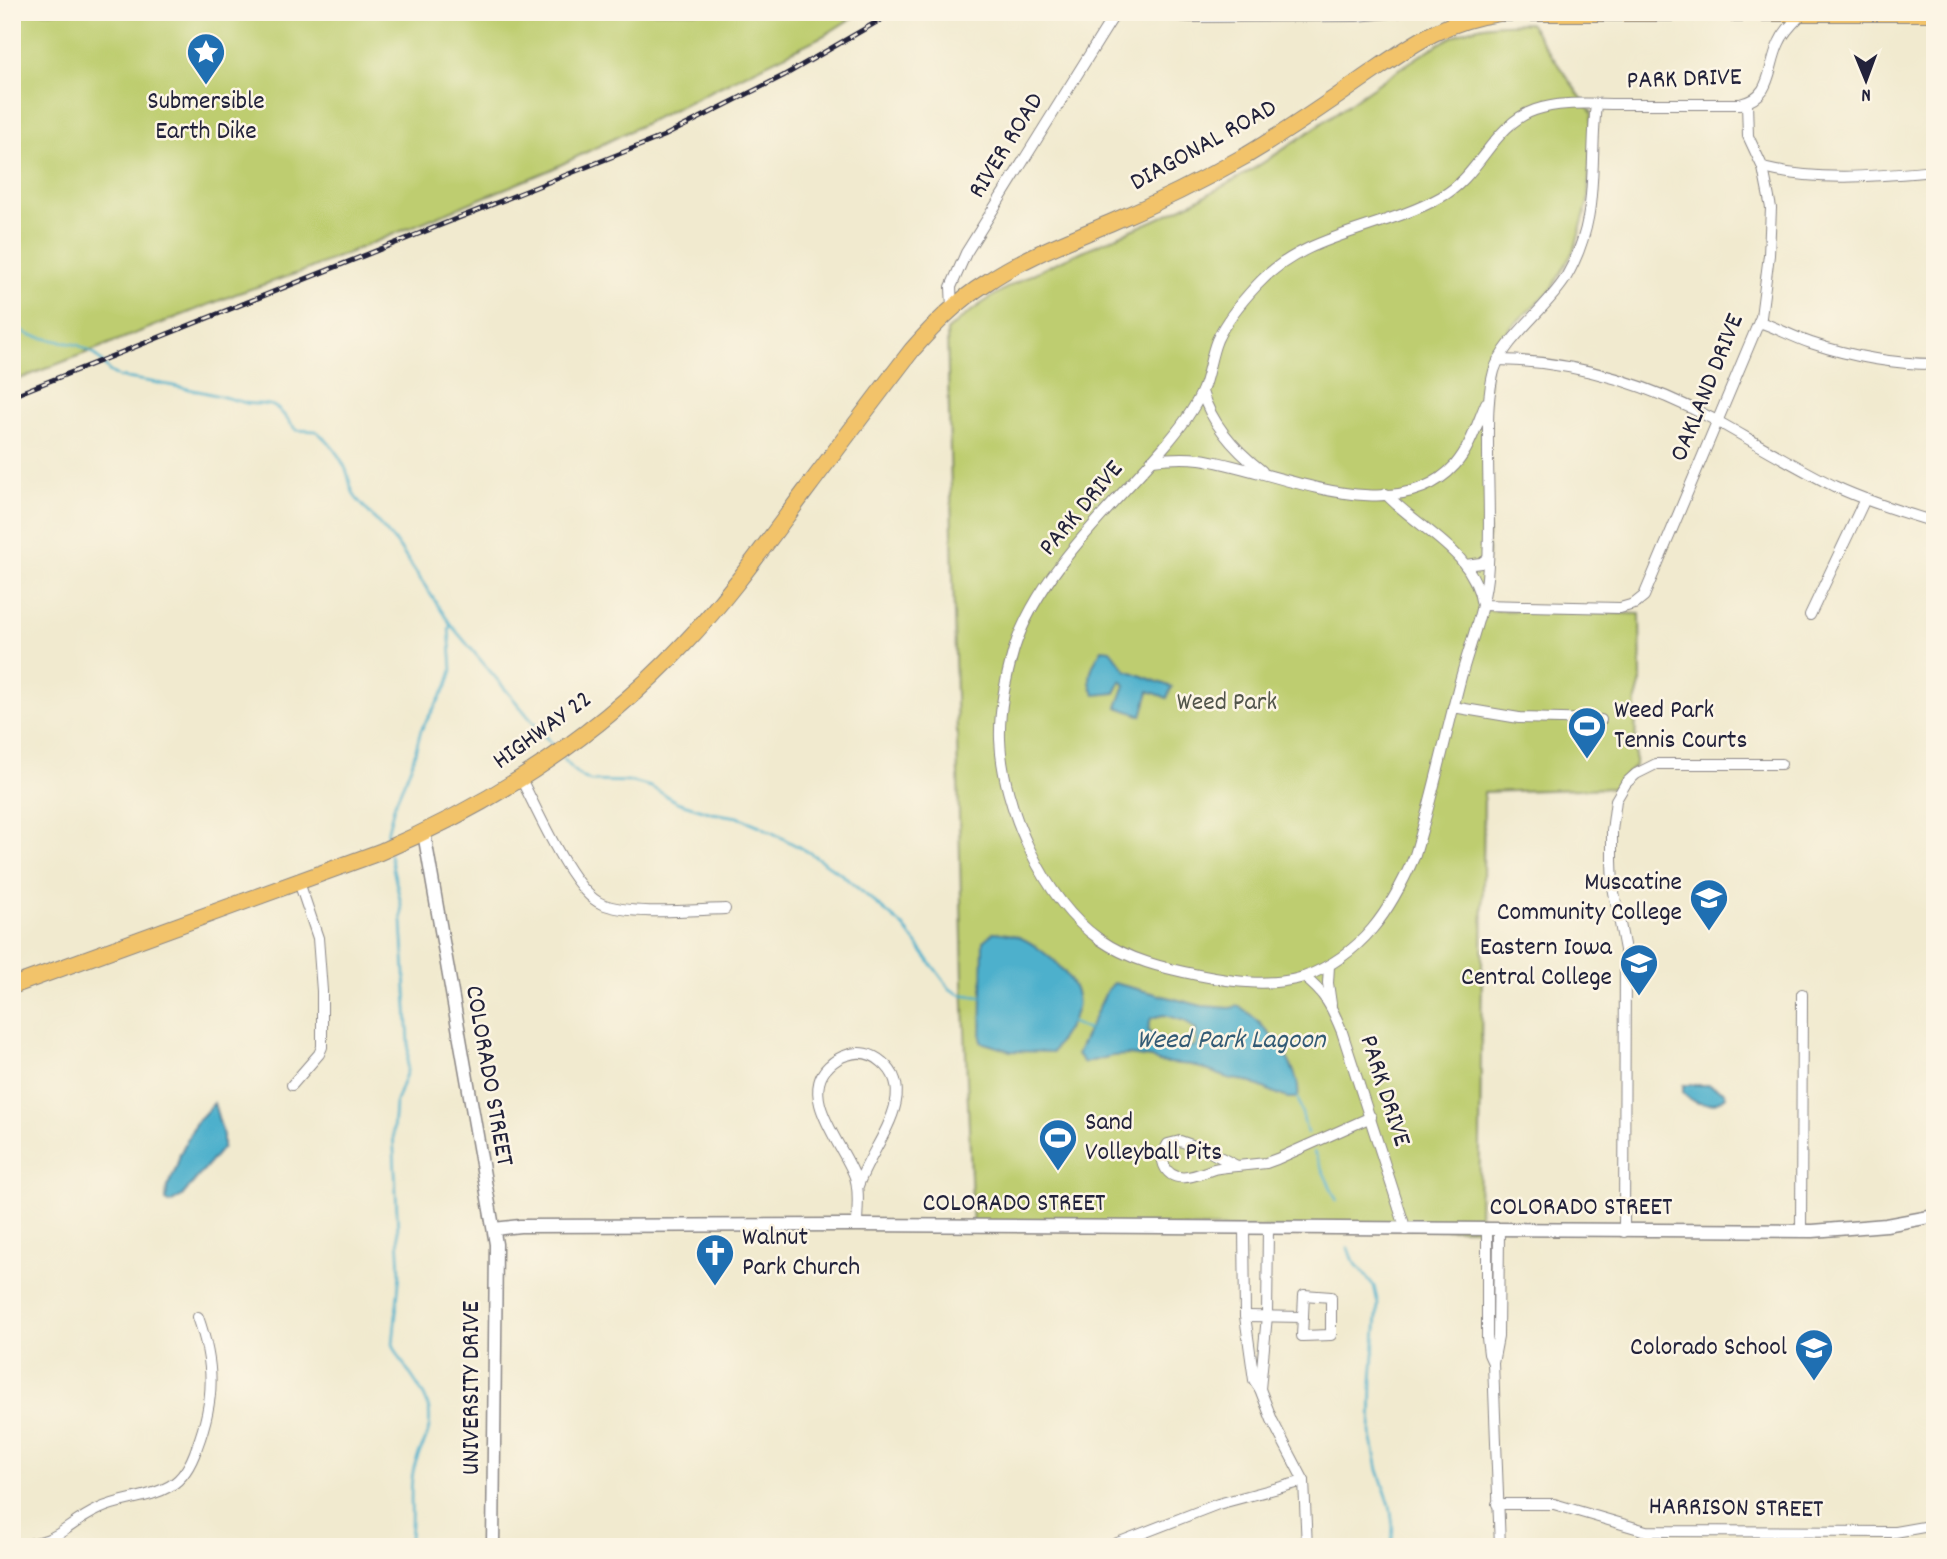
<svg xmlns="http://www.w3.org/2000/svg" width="1947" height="1559" font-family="Dekko,sans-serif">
	<rect width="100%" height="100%" fill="#fcf5e5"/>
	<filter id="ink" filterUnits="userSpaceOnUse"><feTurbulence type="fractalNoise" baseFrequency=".0143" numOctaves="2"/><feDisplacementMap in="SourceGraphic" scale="14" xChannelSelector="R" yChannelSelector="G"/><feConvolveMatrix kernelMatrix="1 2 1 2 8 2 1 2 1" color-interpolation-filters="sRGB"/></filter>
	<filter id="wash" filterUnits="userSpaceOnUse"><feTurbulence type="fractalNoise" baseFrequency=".00686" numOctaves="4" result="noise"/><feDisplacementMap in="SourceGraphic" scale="28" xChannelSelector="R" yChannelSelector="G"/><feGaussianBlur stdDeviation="1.57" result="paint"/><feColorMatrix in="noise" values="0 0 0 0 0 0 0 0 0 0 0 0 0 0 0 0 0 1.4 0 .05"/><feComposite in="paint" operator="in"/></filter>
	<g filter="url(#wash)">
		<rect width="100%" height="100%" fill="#f1eacf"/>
		<g fill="#becd70" stroke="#707856" stroke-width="2">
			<polygon points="12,12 861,12 825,35 550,170 304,271 236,294 12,382"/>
			<path d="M1529,23l63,90 -4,89 -13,46 -23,41 -43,40 -20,30 -2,68 1,125 -7,55 9,3 150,4 1,67 -5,19 -1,66 -22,22 -129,4 -5,437 -506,-3 -10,-246 -16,-649c65,-59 147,-82 225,-119 22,-10 44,-22 66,-34 57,-33 108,-74 163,-110 22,-14 45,-31 70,-39 18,-6 39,-5 58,-6z"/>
		</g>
		<g fill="#4db0cc" stroke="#386984" stroke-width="2" fill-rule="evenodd">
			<path d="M1102,649l8,1 16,20 46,17 -5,11 -18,-7 -7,25 -25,-9 8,-22 -4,-4 -6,12 -20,2c-11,-16 -2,-32 7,-46z"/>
			<path d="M994,932c9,1 19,2 27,6 21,9 62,43 56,70 -4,15 -17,30 -24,44l-43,-1 -29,-9 2,-101z"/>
			<path d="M1114,983l88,23 28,2 9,-2c24,15 64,62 59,92h-11l-40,-17 -16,-2 -39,-14 -34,-3 -7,-4 -22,-3 -17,1 -28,7 -7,-9 30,-64zM1164,1015l21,6 11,9v15l-3,2 -16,-5h-19l-10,-12 3,-12z"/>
			<path d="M1683,1085h26l15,7 2,4c-13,12 -31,10 -43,-3z"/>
			<polygon points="214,1103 223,1135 223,1147 182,1196 170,1203 166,1201 167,1187 176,1169 180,1154 195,1124"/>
		</g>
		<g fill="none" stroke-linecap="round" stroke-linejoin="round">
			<g stroke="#4db0cc" stroke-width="2.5">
				<path d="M12,323l17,12 49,10 17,9 14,17 10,6c43,6 85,14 127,26 9,2 20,0 27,3 9,4 17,17 23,24l20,1c13,10 25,26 31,41 3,9 3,17 9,26l41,46 54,81 104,123"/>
				<polyline points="561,756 577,774 590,781 633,782 651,787 677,802 712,813 738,817 760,826 810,853 841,874 904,927 950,989 959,994 981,997"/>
				<polyline points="387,842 388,829 395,803 412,764 421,730 447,686 452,670 449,628 451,625"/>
				<path d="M390,855l11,49 8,139 -2,28 -12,33 -2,27 7,142 -7,71c8,22 32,45 36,66 4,30 -12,38 -16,62 -5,25 2,50 -5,75"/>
				<polyline points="1070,1022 1088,1030"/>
				<polyline points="1298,1098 1307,1133"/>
				<polyline points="1314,1152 1337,1201"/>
				<polyline points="1348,1248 1352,1259 1374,1286 1378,1304 1372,1380 1371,1435 1378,1470 1390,1505 1393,1526 1392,1547"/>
			</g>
		</g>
	</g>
	<g filter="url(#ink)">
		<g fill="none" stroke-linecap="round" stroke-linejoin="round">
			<g stroke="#8a8685" stroke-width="12">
				<g id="minor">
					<polyline points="1133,12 1191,17 1356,16 1401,12"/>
					<path d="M1763,168c56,14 115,8 172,3"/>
					<polyline points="952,309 951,287 966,253 1116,12"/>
					<path d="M1760,322c17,6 33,15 51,21 39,13 82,21 124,21"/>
					<path d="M1498,360c78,1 152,25 219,61 39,22 77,45 117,65 32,15 67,26 101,36"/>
					<path d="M1202,392c10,33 33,58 60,79"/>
					<path d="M1152,460c16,-2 32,-3 48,-1 72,10 195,73 255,6 15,-17 22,-41 31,-62"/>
					<path d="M1386,494c33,36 88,56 96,111l138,3 14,-4 10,-8 117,-279 8,-62 2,-47 -8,-40 -15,-32 -1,-33"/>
					<polyline points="1465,565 1481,563 1488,558"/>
					<polyline points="1810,615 1865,499"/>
					<polyline points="1453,707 1519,718 1601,720"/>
					<path d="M521,779c16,30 51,113 81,125 31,12 88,6 123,5"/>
					<polyline points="1329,966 1328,983 1331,1004"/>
					<path d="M1304,977c59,-23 86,-65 111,-122 17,-57 30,-116 45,-174 9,-35 23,-68 27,-103 4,-42 1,-85 1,-128 0,-27 -1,-53 6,-79 10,-32 52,-62 71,-92 36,-61 24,-111 31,-175"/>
					<polyline points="292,1085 319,1054 322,1047 322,991 318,938 299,882"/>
					<path d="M1180,1141l26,9 31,16c-8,1 -15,1 -23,3 -15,5 -41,18 -50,-4 -3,-8 0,-14 4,-21z"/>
					<polyline points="1237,1166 1266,1163 1277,1159 1371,1117"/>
					<path d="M857,1225c0,-15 3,-33 -2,-48 -10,-30 -58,-81 -26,-111 5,-5 11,-9 18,-11 12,-4 25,-2 35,7 40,32 -12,86 -24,124"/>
					<polyline points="1244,1228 1245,1316 1254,1380 1260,1389 1272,1420 1304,1481 1307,1547"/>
					<path d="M1406,1230l-64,-198c-10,-25 -17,-39 -38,-55 -35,10 -71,5 -106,-2 -35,-7 -69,-15 -99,-36 -55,-39 -97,-133 -99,-200 -1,-30 6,-62 14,-90 24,-76 98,-142 149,-201 15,-17 30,-36 39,-57 7,-16 8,-34 15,-51 9,-20 25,-39 40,-55 47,-52 125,-55 184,-88 39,-21 52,-73 94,-87 26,-9 56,-6 83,-6 41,0 82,0 122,0 33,-7 27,-36 39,-61 5,-12 15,-21 24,-30"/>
					<polyline points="1487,1230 1487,1338 1489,1354 1493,1363"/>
					<polyline points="1499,1231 1498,1337 1493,1363 1500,1547"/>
					<polyline points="1624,1232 1625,950 1613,887 1612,861 1612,831 1616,800 1626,783 1636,774 1656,764 1781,764"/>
					<polyline points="1801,1232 1802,994"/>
					<polygon points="1304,1295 1331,1297 1331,1335 1302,1336"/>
					<polyline points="1245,1316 1303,1317"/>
					<polyline points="1260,1389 1267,1316 1268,1228"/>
					<polyline points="1497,1504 1554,1504 1646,1531 1895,1532 1935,1525"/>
					<path d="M12,1545c48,0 50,-19 87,-36 23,-11 49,-10 71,-23 14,-8 22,-24 27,-39 18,-48 18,-82 1,-130"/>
					<polyline points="1107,1547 1218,1504 1304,1481"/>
				</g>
			</g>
			<g stroke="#8a8685" stroke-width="15">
				<g id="tertiary">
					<polyline points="424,833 496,1244 493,1547"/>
					<polyline points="494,1229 520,1226 857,1225 1813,1231 1886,1225 1935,1216"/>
				</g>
			</g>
			<g stroke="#8a8685" stroke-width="18">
				<path id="primary" d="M12,986l368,-134c114,-49 219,-117 304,-208 44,-46 81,-99 119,-150 36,-48 72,-96 109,-144 22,-25 45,-49 74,-67 38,-26 82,-42 124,-60 47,-20 93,-43 137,-68 40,-24 78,-50 115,-76 47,-32 79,-58 137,-66h436"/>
			</g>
			<use href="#minor" stroke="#fff" stroke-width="10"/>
			<use href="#tertiary" stroke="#fff" stroke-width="12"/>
			<use href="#primary" stroke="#f2c36a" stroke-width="16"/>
			<g stroke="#22223b" stroke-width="5">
				<polyline id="rail" points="12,396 664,136 783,76 894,12"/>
			</g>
			<use href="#rail" stroke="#fcf5e5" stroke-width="2.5" stroke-dasharray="8" stroke-linecap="butt"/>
		</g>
	</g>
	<defs>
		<g id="sight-pin" transform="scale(2.0125)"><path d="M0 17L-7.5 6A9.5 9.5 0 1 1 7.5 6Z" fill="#1f6fb2" stroke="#fcf5e5"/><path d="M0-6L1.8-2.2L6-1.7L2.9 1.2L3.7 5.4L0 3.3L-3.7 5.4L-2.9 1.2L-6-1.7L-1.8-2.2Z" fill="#fff"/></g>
		<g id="stadium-pin" transform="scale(2.0125)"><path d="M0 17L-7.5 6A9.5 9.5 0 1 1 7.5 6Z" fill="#1f6fb2" stroke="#fcf5e5"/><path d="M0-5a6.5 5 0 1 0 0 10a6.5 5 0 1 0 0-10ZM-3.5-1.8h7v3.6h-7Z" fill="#fff"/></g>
		<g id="university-pin" transform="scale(2.0125)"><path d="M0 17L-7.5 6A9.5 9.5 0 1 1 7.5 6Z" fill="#1f6fb2" stroke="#fcf5e5"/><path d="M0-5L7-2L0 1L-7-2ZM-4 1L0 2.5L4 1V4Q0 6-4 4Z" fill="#fff"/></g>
		<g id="school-pin" transform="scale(2.0125)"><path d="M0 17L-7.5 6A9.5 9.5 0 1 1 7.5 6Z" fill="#1f6fb2" stroke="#fcf5e5"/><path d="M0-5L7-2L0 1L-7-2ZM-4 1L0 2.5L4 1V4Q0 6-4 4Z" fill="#fff"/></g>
		<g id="church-pin" transform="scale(2.0125)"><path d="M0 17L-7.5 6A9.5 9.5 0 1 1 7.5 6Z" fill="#1f6fb2" stroke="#fcf5e5"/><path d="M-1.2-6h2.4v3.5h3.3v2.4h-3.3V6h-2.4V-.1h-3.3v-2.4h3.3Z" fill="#fff"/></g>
	</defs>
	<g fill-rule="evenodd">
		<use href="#sight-pin" x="206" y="52"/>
		<use href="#stadium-pin" x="1587" y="726"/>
		<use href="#university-pin" x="1709" y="898"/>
		<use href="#school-pin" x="1639" y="963"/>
		<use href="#stadium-pin" x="1058" y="1138"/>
		<use href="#church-pin" x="715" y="1253"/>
		<use href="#school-pin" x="1814" y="1348"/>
	</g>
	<g text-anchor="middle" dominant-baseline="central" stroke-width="5" stroke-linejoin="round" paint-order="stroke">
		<g font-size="26" fill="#22223b" stroke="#fcf5e5">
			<text transform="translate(1684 80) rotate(-2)">PARK DRIVE</text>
			<text transform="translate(1007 146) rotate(-58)">RIVER ROAD</text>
			<text transform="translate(1204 146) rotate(-29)">DIAGONAL ROAD</text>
			<text transform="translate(1708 388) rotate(-68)">OAKLAND DRIVE</text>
			<text transform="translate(1082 509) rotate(-50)">PARK DRIVE</text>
			<text transform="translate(543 731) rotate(-36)">HIGHWAY 22</text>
			<text transform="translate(488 1076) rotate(80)">COLORADO STREET</text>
			<text transform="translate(1384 1091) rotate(72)">PARK DRIVE</text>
			<text x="1014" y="1204">COLORADO STREET</text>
			<text x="1581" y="1208">COLORADO STREET</text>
			<text transform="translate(472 1388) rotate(-90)">UNIVERSITY DRIVE</text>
			<text transform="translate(1736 1509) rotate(1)">HARRISON STREET</text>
		</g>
		<g font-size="26" fill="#22223b" stroke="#fcf5e5" text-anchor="start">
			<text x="206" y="102" text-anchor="middle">Submersible<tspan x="206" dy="30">Earth Dike</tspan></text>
			<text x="1614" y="711">Weed Park<tspan x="1614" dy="30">Tennis Courts</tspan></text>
			<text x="1682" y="883" text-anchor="end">Muscatine<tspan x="1682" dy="30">Community College</tspan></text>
			<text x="1612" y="948" text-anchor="end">Eastern Iowa<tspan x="1612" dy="30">Central College</tspan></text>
			<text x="1085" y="1123">Sand<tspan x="1085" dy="30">Volleyball Pits</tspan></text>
			<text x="742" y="1238">Walnut<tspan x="742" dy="30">Park Church</tspan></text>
			<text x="1787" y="1348" text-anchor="end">Colorado School</text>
		</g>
		<g font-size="26" fill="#51554b" stroke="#fcf5e5">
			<text x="1227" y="703">Weed Park</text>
		</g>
		<g font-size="28" font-style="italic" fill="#335b75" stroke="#fcf5e5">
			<text x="1231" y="1042">Weed Park Lagoon</text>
		</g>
	</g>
	<rect width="1947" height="1559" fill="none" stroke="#fcf5e5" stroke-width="42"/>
	<g transform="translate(1866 80) rotate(179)" stroke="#fcf5e5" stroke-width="5" paint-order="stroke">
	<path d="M0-5L12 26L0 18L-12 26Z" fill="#22223b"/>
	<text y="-10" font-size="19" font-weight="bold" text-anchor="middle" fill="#22223b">N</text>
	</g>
</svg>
